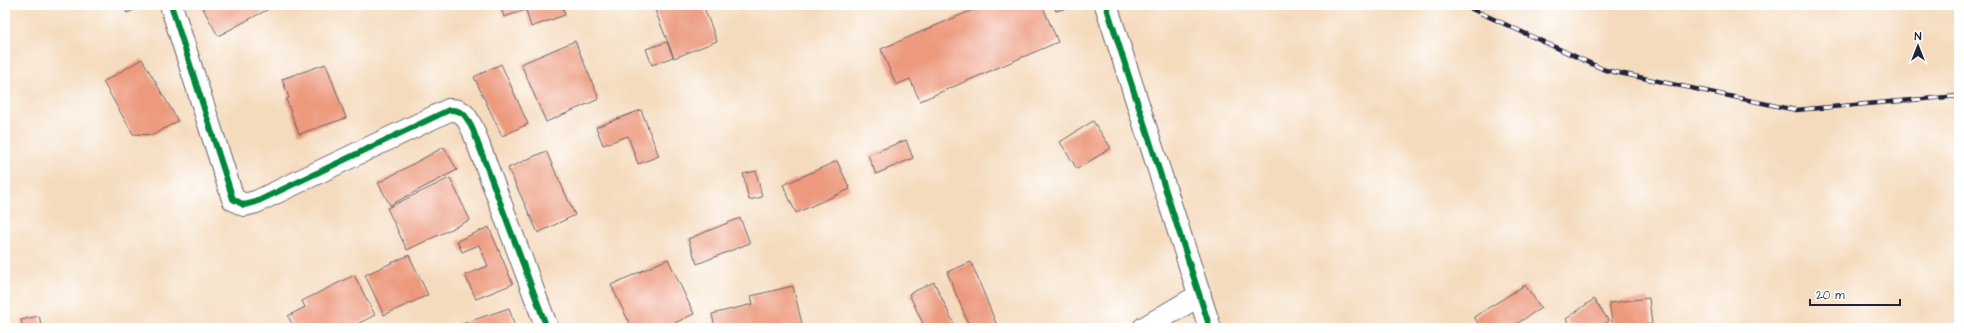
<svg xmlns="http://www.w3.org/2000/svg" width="1964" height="333" font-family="'Architects Daughter',sans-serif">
	<rect width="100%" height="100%" fill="#fff"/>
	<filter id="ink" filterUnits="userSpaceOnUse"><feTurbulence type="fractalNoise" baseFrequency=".025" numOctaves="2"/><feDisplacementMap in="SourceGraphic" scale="8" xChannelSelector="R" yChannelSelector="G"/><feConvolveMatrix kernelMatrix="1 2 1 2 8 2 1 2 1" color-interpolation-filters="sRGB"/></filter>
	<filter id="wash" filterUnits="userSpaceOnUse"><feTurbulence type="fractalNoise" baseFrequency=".012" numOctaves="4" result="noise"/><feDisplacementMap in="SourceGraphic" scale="16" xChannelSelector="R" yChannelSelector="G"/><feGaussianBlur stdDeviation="0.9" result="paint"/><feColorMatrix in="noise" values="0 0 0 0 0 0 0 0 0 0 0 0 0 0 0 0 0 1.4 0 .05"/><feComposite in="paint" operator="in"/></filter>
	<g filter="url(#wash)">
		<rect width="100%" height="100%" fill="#f5dbbe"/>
		<g id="blocks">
			<g fill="#ed997d">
				<polygon points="123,5 141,5 141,7 127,13"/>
				<polygon points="201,5 276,5 218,36"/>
				<polygon points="500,5 562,5 565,15 531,27 526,10 504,17"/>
				<polygon points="653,5 703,5 717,41 674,58"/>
				<polygon points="984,5 1042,5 1058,42 920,101 910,79 896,85 881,49"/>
				<polygon points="1054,5 1075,5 1075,6 1056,11"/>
				<polygon points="575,41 599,99 546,122 521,64"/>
				<polygon points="667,42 673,57 652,65 646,49"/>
				<polygon points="142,59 178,121 153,135 133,134 103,82"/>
				<polygon points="326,64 346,118 299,134 286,99 289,98 282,79"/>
				<polygon points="501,64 528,124 502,136 474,77"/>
				<polygon points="641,110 659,156 638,164 628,136 603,145 596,127"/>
				<polygon points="1093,121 1111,148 1077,169 1060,142"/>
				<polygon points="906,140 913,158 876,174 868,155"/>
				<polygon points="444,147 457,170 390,205 378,183"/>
				<polygon points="546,151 575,215 538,233 508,168"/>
				<polygon points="837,161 850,189 796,213 783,185"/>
				<polygon points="756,171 762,197 749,200 743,174"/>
				<polygon points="450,178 470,220 407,250 387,208"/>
				<polygon points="740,218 750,243 697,264 688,239"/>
				<polygon points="489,227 513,284 476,299 465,275 488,266 479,245 462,252 457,241"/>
				<polygon points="409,255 428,295 384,315 365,275"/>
				<polygon points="668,259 694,314 664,328 632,328 611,285"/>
				<polygon points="971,262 998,328 970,328 947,272"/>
				<polygon points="354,275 375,315 350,328 294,328 288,316 305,307 302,301"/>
				<polygon points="934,282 956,328 925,328 909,294"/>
				<polygon points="1525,285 1541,308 1510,328 1481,328 1474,317"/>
				<polygon points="793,286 803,328 715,328 712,314 753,304 751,296"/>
				<polygon points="1649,298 1652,324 1613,328 1609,303"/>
				<polygon points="1594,299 1609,321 1599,328 1572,328 1566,319"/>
				<polygon points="509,308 515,328 450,328"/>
				<polygon points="39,316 42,328 23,328 21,320"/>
			</g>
		</g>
	</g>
	<g filter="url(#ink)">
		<use href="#blocks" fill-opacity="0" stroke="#6c6369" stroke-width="1"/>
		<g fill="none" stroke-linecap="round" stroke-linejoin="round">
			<g stroke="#6c6369" stroke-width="24">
				<g id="minor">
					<path d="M171,5l62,194 11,6 12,-3 193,-92c15,-1 18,8 24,20l74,198"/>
					<polyline points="1106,5 1210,328"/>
					<polyline points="1144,328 1200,295"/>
				</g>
			</g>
			<use href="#minor" stroke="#fff" stroke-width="22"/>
			<g stroke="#22223b" stroke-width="4.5">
				<polyline id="rail" points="1463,5 1605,70 1796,110 1959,96"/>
			</g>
			<use href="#rail" stroke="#fff" stroke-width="3" stroke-dasharray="9" stroke-linecap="butt"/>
			<g stroke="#fff" stroke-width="8">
				<g id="cycleway">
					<path d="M171,5l62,194 11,6 12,-3 193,-92c15,-1 18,8 24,20l74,198"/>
					<polyline points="1106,5 1210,328"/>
				</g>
			</g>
			<use href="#cycleway" stroke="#00873e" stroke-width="6"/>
		</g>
	</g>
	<rect width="1964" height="333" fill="none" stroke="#fff" stroke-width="20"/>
	<g transform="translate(1918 46)" stroke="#ffffff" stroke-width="3" paint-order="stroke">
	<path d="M0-3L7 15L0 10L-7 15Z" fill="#22223b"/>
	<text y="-6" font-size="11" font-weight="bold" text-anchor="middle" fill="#22223b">N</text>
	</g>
	<path d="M1810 299v6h90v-6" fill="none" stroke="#22223b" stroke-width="2"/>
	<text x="1816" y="299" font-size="12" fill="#22223b" stroke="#ffffff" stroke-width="3" paint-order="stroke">20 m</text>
</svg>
